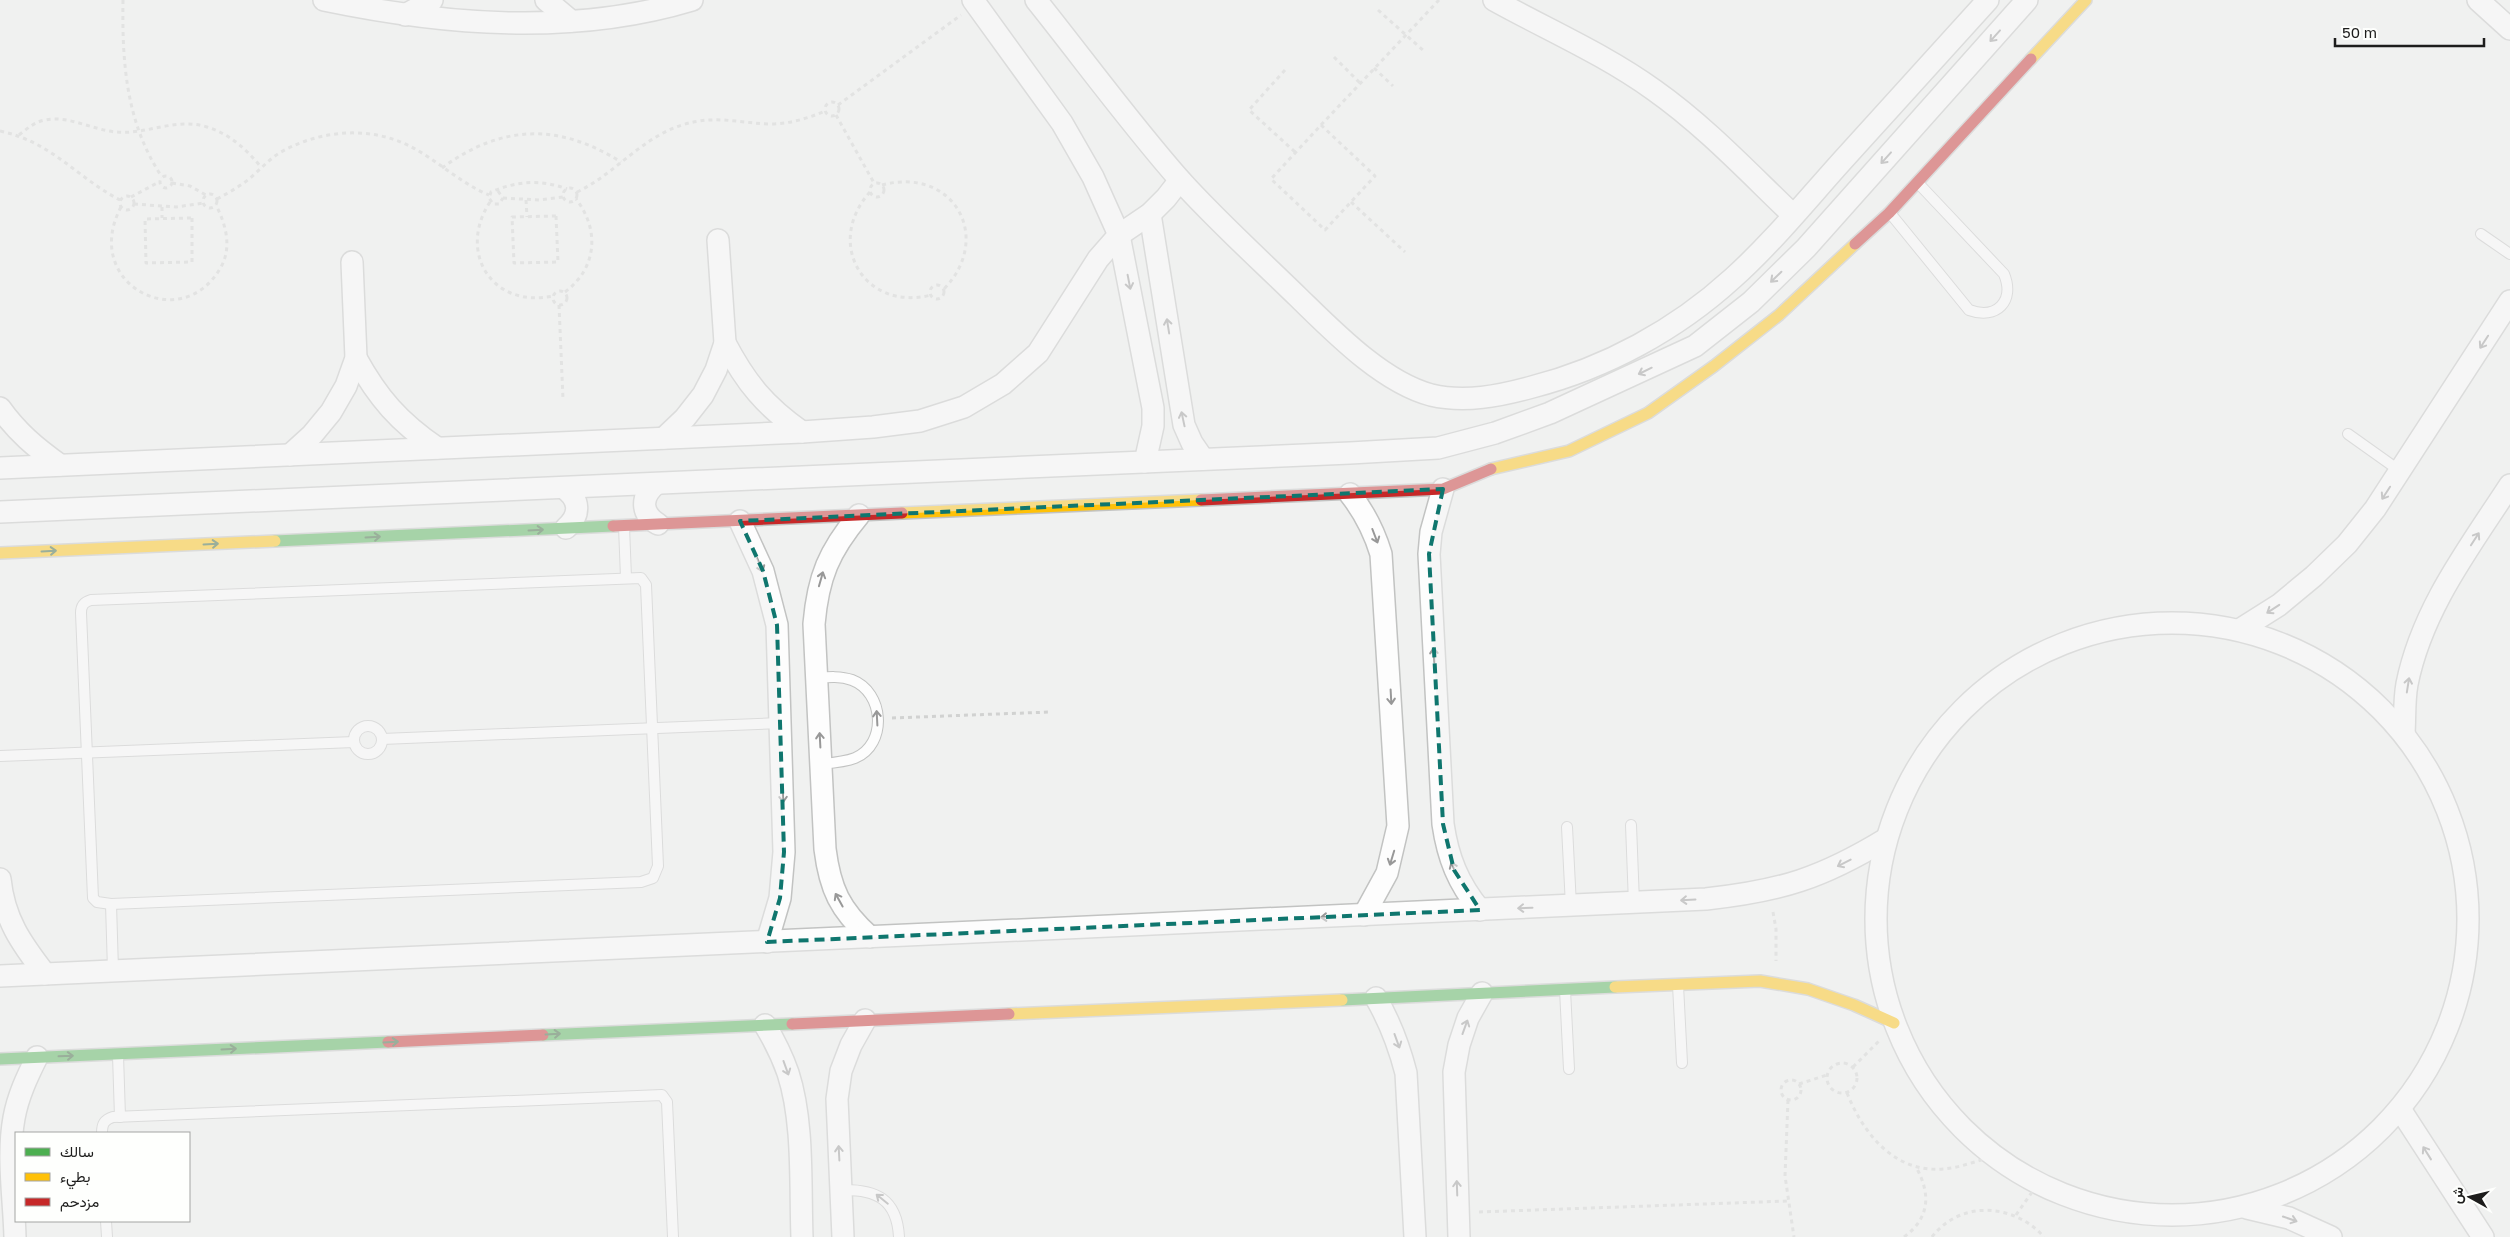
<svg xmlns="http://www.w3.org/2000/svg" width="2510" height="1237" font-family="'Golos Text',Vazirmatn,sans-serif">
	<rect width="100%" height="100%" fill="#f0f1f0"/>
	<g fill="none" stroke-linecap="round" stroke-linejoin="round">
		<g stroke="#c2c3c2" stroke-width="12">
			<g id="lane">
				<path d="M1890,213l79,97c28,10 46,-9 35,-36l-86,-91"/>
				<polyline points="2481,234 2510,254"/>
				<polyline points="2348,434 2400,471"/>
				<polyline points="624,526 626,578"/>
				<path d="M641,578l5,7 12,281 -5,12 -12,4 -530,22 -14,-2 -4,-4 -12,-285c0,-8 3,-11 10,-13z"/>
				<path d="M817,678c12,-1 24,-2 35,2 32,12 36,64 3,78 -10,4 -23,5 -34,6"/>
				<circle cx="368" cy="740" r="14"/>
				<polyline points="382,739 780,723"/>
				<polyline points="0,756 354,742"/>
				<polyline points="1631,825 1634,903"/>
				<polyline points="1567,827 1571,906"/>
				<polyline points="111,904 113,970"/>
				<polyline points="1678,985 1682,1063"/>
				<polyline points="1565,990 1569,1069"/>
				<polyline points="118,1055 120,1117"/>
				<path d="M102,1133c0,-9 2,-13 11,-16l549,-22 5,7 6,135"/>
				<path d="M841,1190c35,-1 56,9 58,47"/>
				<polyline points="106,1221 107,1237"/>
			</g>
		</g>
		<g stroke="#c2c3c2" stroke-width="24">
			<g id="street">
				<path d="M324,0c120,25 249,36 368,0"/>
				<polyline points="546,0 571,21"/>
				<polyline points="973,0 1062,123 1093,177 1119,235 1153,408 1153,426 1145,462"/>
				<path d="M1036,0c48,60 93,122 144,180 37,41 78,78 118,117 35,34 84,85 133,98 34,8 68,1 101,-8 74,-19 144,-57 201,-109 39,-35 73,-77 109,-117 48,-53 97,-107 146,-161"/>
				<path d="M1494,0c54,30 110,54 160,90 51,36 94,82 139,125"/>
				<polyline points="2478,0 2510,29"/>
				<polyline points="405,15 432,0"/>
				<polyline points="1150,214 1184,425 1192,443 1203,459"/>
				<path d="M725,343c21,40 40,63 77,89"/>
				<path d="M356,358c22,40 43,64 81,90"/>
				<path d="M0,408c17,24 36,40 60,57"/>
				<polyline points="664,438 685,418 703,395 716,370 725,343 718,240"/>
				<polyline points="290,455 312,435 331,412 346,386 356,358 352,262"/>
				<polyline points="0,468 802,432 873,427 920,421 964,407 1003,384 1038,353 1098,259 1119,235 1150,214 1166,198 1180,180"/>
				<path d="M656,484c-16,13 -15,30 2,40"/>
				<path d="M564,488c16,11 17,27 2,40"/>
				<path d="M1443,489l-12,43 -2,22 14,270c5,34 15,59 37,86"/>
				<path d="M1350,494c15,19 24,37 31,60l17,272 -11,47 -23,42"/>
				<polyline points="0,512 1350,453 1438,448 1495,433 1550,413 1695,346 1751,302 1806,248 2027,0"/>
				<path d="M859,515c-30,36 -41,62 -45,109l11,225c5,40 15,61 45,88"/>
				<polyline points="740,521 763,571 777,625 784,852 780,898 767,942"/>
				<circle cx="2172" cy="919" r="296"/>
				<polyline points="2241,629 2279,605 2314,576 2347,544 2375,509 2510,301"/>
				<path d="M2404,734c1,-16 0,-34 3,-50 15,-75 62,-136 103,-199"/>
				<path d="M0,879c4,40 21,64 45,95"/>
				<path d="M0,976l1706,-77c75,-8 116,-21 180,-60"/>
				<path d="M1376,998c14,24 23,48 30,75l9,164"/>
				<path d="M765,1025c9,15 17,31 23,48 16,49 12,112 14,164"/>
				<polyline points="2400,1109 2483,1237"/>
				<polyline points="2247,1208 2289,1218 2331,1237"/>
				<path d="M15,1237c-1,-38 -8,-81 -1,-119 4,-22 13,-41 23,-61"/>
				<polyline points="843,1237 837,1099 841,1071 851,1045 865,1020"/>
				<polyline points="1459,1237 1454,1072 1459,1045 1468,1018 1482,993"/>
			</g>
		</g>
		<g stroke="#c2c3c2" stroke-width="14">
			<g id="fast">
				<polyline points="275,541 613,526"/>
				<polyline points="1342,1000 1615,987"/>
				<polyline points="543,1035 792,1024"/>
				<polyline points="0,1059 388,1042"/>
			</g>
		</g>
		<g stroke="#c2c3c2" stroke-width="14">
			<g id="slow">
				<polyline points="2031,59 2086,0"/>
				<polyline points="1491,469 1569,451 1648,413 1714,366 1779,315 1855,244"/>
				<polyline points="902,513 1201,500"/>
				<polyline points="0,553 275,541"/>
				<polyline points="1615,987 1760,981 1808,989 1854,1005 1894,1023"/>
				<polyline points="1009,1014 1342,1000"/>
			</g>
		</g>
		<g stroke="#c2c3c2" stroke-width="14">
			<g id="jam">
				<polyline points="1855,244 1889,213 2031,59"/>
				<polyline points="1201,500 1443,489 1491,469"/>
				<polyline points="613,526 902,513"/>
				<polyline points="792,1024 1009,1014"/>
				<polyline points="388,1042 543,1035"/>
			</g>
		</g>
		<g stroke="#d1d2d1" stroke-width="3" stroke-dasharray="4 4" stroke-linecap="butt">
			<path d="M123,0c-1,63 3,123 39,177"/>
			<polyline points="1378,10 1425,52"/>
			<polyline points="1334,57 1360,83"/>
			<polyline points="1374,68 1393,86"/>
			<polyline points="1285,70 1249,110 1295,152"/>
			<circle cx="832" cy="109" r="7"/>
			<polyline points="838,105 961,15"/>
			<polyline points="836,115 874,183"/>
			<polygon points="1321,125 1375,176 1325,230 1271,179"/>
			<polyline points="1321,125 1439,0"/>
			<path d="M0,131c52,11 76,46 120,69"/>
			<path d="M19,135c8,-6 15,-13 26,-15 23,-5 48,10 71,12 31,3 60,-15 91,-5 23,7 39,22 54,40"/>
			<path d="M442,168c60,-44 117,-45 179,-6"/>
			<circle cx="166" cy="182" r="6"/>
			<polyline points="172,183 190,186 206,195"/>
			<circle cx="877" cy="190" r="7"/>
			<path d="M882,185c71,-19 112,52 62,104"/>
			<circle cx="570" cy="195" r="7"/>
			<path d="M498,191l5,7 -4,6h-6l-4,-6 2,-6c26,-11 49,-13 76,-3"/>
			<path d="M577,192c38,-18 64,-54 105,-67 34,-11 59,-1 92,-1 18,-1 35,-6 51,-13"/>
			<path d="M870,192c-46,51 -6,120 61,103"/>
			<circle cx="210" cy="201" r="7"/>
			<circle cx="127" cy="203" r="7"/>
			<polyline points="131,197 159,182"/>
			<polyline points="503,198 539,200 563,197"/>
			<path d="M217,199c11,-6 22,-12 32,-20 11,-9 20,-20 32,-27 45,-25 100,-27 144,3 22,14 40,30 64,40"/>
			<polyline points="526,200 527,217"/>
			<path d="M490,202c-33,50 2,107 63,94"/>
			<polyline points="1351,202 1405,252"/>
			<polyline points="134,204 176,207 204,203"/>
			<path d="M121,207c-41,77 61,130 100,60 11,-20 5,-42 -5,-62"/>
			<polyline points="162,207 162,218"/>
			<polygon points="556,216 558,262 514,263 512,217"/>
			<polygon points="192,218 192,262 146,263 145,219"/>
			<circle cx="937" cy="292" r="7"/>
			<circle cx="560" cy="298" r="7"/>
			<path d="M565,292c32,-24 35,-62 11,-93"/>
			<polyline points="559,305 563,399"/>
			<polyline points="892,718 1050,712"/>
			<polyline points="1773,912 1776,929 1776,961"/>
			<circle cx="1842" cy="1078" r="15"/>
			<polyline points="1853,1067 1879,1041"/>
			<circle cx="1791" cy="1090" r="10"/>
			<polyline points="1799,1084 1827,1075"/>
			<path d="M1847,1093c16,40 47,80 96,76 16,-1 33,-8 49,-12"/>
			<polyline points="1788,1100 1785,1176 1794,1237"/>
			<polyline points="1479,1212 1788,1201"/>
			<polyline points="2016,1215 2037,1185"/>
			<path d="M1904,1237c26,-19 27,-43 12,-70"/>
			<path d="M1932,1237c29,-38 83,-33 112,0"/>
		</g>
		<use href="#lane" stroke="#fdfdfd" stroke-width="10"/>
		<use href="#street" stroke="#fdfdfd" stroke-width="21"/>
		<use href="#fast" stroke="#4caf50" stroke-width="11"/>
		<use href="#slow" stroke="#ffc107" stroke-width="11"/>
		<use href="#jam" stroke="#c62828" stroke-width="11"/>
	</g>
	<defs><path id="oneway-shaft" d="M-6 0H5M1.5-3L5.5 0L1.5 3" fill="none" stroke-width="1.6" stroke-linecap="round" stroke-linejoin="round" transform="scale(1.25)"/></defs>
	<g stroke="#989898">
		<use href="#oneway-shaft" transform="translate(1995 36) rotate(132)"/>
		<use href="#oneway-shaft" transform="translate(1886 158) rotate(132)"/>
		<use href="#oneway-shaft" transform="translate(1776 277) rotate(136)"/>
		<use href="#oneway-shaft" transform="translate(1129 282) rotate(79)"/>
		<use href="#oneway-shaft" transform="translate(1168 326) rotate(-99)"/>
		<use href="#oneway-shaft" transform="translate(2484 342) rotate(123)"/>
		<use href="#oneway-shaft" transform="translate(1645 371) rotate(154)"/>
		<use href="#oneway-shaft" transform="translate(1183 419) rotate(-102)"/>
		<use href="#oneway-shaft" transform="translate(2386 493) rotate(123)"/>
		<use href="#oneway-shaft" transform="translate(1375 536) rotate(69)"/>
		<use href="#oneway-shaft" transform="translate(2475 539) rotate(-57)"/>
		<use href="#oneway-shaft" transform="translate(760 565) rotate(68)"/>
		<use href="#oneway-shaft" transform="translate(821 579) rotate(-74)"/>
		<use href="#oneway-shaft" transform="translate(2273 609) rotate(147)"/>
		<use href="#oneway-shaft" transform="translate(1434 655) rotate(-93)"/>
		<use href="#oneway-shaft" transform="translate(2408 685) rotate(-81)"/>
		<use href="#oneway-shaft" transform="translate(1391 697) rotate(87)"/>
		<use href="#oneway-shaft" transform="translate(877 718) rotate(-93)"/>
		<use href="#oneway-shaft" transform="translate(820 740) rotate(-93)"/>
		<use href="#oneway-shaft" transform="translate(783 795) rotate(88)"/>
		<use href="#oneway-shaft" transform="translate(1392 858) rotate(107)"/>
		<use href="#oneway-shaft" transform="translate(1844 863) rotate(153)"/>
		<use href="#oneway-shaft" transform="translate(1454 869) rotate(-112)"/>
		<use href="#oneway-shaft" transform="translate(839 900) rotate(-119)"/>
		<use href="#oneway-shaft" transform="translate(1688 900) rotate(177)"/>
		<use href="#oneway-shaft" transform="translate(1525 908) rotate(178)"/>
		<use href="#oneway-shaft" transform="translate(1328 917) rotate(177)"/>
		<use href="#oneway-shaft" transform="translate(1465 1027) rotate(-70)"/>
		<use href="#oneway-shaft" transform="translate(1397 1041) rotate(70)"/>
		<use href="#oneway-shaft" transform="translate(786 1068) rotate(70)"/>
		<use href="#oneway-shaft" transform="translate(839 1153) rotate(-93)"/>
		<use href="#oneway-shaft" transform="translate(2427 1153) rotate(-122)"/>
		<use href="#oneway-shaft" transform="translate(1457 1188) rotate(-92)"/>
		<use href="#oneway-shaft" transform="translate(882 1199) rotate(-141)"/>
		<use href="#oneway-shaft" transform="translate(2290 1219) rotate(19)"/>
	</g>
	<g stroke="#325f33">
		<use href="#oneway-shaft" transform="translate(536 530) rotate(-3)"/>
		<use href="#oneway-shaft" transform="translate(373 537) rotate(-3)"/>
		<use href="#oneway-shaft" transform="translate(211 544) rotate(-3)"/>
		<use href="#oneway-shaft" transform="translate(49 551) rotate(-3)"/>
		<use href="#oneway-shaft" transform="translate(553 1034) rotate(-3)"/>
		<use href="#oneway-shaft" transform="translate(391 1042) rotate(-3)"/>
		<use href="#oneway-shaft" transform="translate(229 1049) rotate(-3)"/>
		<use href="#oneway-shaft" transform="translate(66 1056) rotate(-2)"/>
	</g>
	<path d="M0 0H2510V1237H0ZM1443,489l-14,65 14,270 11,46 26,40 -713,32 13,-44 4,-46 -7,-227 -14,-54 -23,-50z" fill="#f0f1f0" fill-opacity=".55" fill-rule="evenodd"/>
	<path fill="none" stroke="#0f766e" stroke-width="4" stroke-dasharray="10 6" stroke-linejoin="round" d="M1443,489l-14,65 14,270 11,46 26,40 -713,32 13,-44 4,-46 -7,-227 -14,-54 -23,-50z"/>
	<rect x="15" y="1132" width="175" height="90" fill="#fefffd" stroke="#a4a5a3"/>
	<rect x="25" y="1148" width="25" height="8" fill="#4caf50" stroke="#a4a5a3"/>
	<text x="60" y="1157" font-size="15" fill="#1d1d1c">سالك</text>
	<rect x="25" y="1173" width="25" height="8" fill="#ffc107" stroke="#a4a5a3"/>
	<text x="60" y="1182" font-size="15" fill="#1d1d1c">بطيء</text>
	<rect x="25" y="1198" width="25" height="8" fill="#c62828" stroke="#a4a5a3"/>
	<text x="60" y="1207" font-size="15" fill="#1d1d1c">مزدحم</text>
	<g transform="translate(2470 1197) rotate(278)" stroke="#fefffd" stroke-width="4" paint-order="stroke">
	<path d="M0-4L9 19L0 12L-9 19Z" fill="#1d1d1c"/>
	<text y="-8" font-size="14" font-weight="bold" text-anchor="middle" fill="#1d1d1c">ش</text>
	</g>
	<path d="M2335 38v8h149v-8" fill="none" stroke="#1d1d1c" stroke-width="2.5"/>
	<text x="2342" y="38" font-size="15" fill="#1d1d1c" stroke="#fefffd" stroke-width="4" paint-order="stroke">50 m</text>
</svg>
